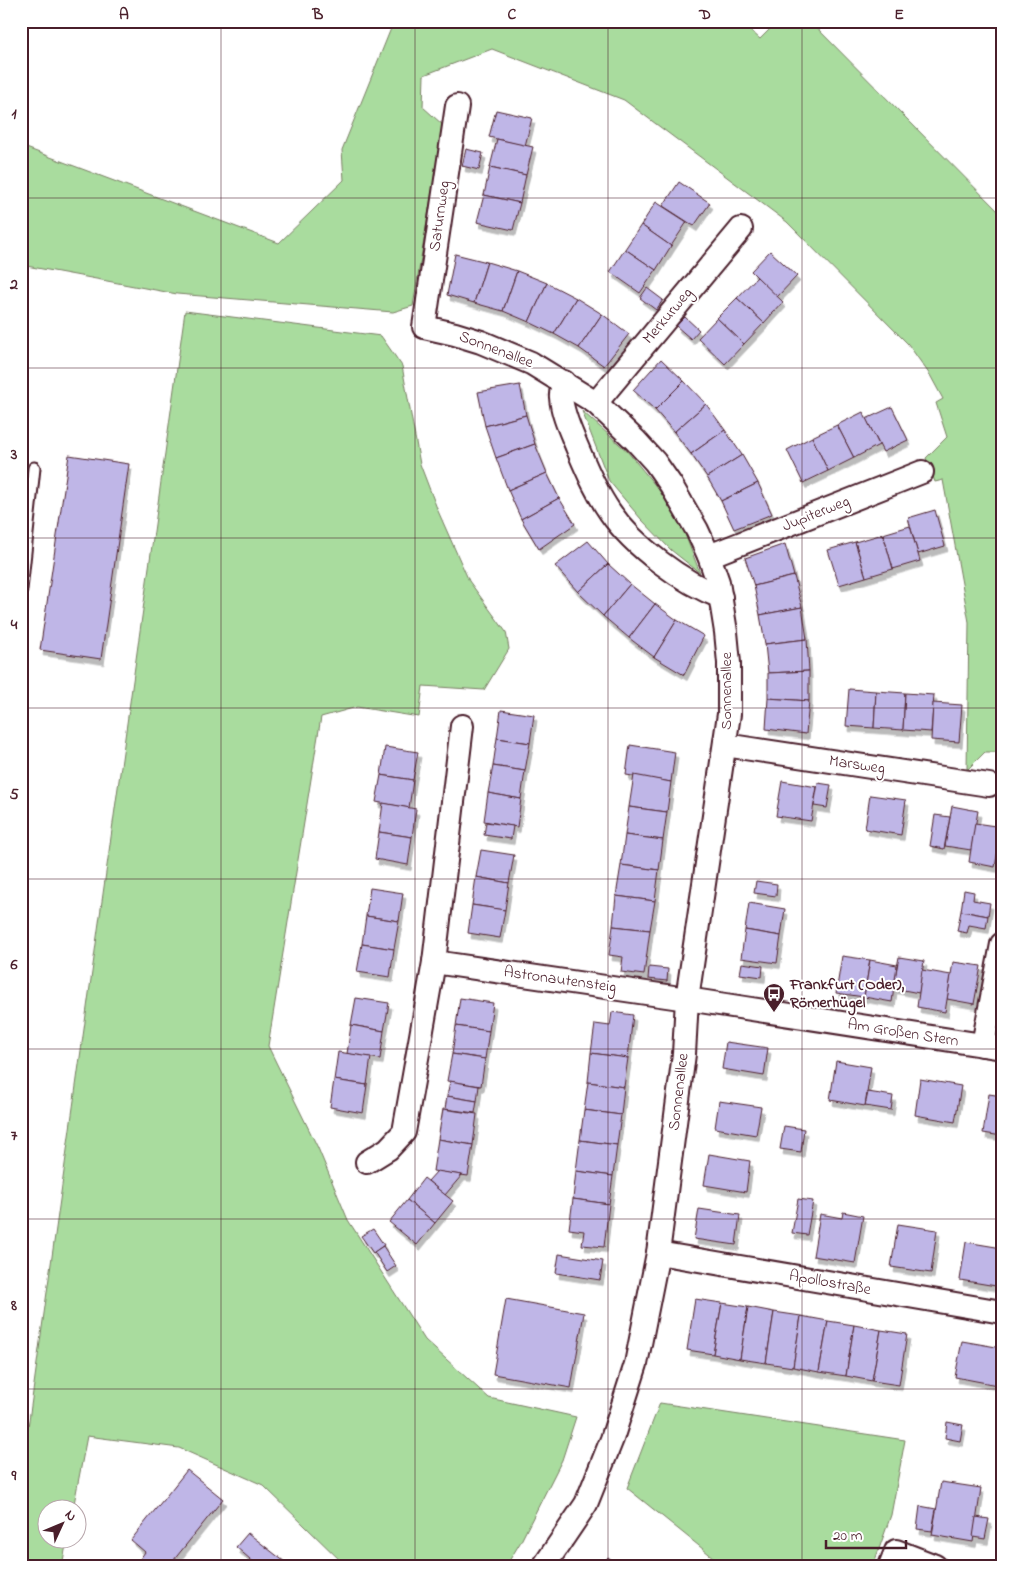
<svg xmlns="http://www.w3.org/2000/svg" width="1023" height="1587" font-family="'Indie Flower',sans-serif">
	<defs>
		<filter id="shadow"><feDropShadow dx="3" dy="5.5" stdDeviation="0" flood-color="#0004"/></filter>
	</defs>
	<rect width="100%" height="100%" fill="#fff"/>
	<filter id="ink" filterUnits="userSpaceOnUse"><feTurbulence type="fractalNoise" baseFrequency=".02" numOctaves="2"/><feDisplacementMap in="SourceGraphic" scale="10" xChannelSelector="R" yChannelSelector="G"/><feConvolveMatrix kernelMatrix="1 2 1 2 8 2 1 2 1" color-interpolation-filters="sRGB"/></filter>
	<g filter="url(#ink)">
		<g fill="#a9dc9e" stroke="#7a7e64">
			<polygon points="394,21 740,21 760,39 778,21 810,21 1002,215 1002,758 999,752 985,752 967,770 969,622 943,480 935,482 926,458 947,437 936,403 943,399 930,375 908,344 787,222 624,100 492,49 424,75 423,107 443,125 413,306 393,312 177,294 21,265 21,146 279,243 344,180 342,150"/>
			<polygon points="185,311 381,336 402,366 420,464 438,511 469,581 506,632 509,649 484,690 423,686 419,717 357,707 321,717 268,1046 318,1148 348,1220 425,1340 489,1398 576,1417 562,1460 520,1543 506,1566 346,1566 263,1485 179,1448 87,1436 73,1509 48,1510 48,1540 67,1540 62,1566 21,1566 21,1477"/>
			<polygon points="582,411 627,451 659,490 683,529 700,573 671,550 641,519 609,481"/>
			<polygon points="660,1403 905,1440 891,1515 873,1566 724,1566 627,1488"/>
		</g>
		<g fill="#bfb6e7" stroke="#4a1f2b" filter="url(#shadow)">
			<polygon points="496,110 532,118 525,146 489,137"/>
			<polygon points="497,139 533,147 526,175 490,167"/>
			<polygon points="466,149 483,153 479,170 462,166"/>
			<polygon points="490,167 526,175 520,203 484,195"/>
			<polygon points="679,182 710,203 694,226 663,206"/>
			<polygon points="484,195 520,203 513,230 477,222"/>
			<polygon points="656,202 687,222 671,246 641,225"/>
			<polygon points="641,225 671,246 656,270 625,249"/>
			<polygon points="625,249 656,270 640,293 610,272"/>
			<polygon points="770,251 797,276 777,297 751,271"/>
			<polygon points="455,254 487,262 474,303 447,295"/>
			<polygon points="487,262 517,271 503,311 474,303"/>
			<polygon points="517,271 547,283 529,322 503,311"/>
			<polygon points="757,277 783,302 764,323 737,298"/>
			<polygon points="547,283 576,298 554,334 529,322"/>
			<polygon points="647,288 663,300 656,310 640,298"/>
			<polygon points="576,298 602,314 579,348 554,334"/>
			<polygon points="737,298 764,323 744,344 717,318"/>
			<polygon points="602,314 629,334 604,366 579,348"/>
			<polygon points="685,317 699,330 691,339 676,326"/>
			<polygon points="717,318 744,344 725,364 698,338"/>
			<polygon points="661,359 684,381 655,410 633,390"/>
			<polygon points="684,381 706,404 674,432 655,410"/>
			<polygon points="520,385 526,415 485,426 478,392"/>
			<polygon points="706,404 725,430 691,454 674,432"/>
			<polygon points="892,407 908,440 883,452 866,419"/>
			<polygon points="863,412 879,445 854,458 837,425"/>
			<polygon points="526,415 535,444 496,458 485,426"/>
			<polygon points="837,425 854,458 828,471 812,437"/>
			<polygon points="725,430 742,455 707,477 691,454"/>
			<polygon points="812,437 828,471 803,483 787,450"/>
			<polygon points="535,444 547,473 508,490 496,458"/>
			<polygon points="69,455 129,464 101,659 40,650"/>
			<polygon points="742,455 758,483 721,501 707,477"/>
			<polygon points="547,473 559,498 521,519 508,490"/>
			<polygon points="758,483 772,514 734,529 721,501"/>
			<polygon points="559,498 575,524 539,549 521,519"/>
			<polygon points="935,510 945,546 918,554 908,518"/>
			<polygon points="910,526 920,561 893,569 883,534"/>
			<polygon points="883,534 893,569 866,577 855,542"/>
			<polygon points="588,541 608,564 578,592 555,566"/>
			<polygon points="855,542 866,577 839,585 828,550"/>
			<polygon points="785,544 794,576 754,586 745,558"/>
			<polygon points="608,564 630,584 603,616 578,592"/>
			<polygon points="794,576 802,607 760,615 754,586"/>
			<polygon points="630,584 655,604 629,638 603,616"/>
			<polygon points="655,604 677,620 654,657 629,638"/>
			<polygon points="802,607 807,639 765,644 760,615"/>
			<polygon points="677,620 704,636 684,675 654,657"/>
			<polygon points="807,639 809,671 768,673 765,644"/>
			<polygon points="809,671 809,701 768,698 768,673"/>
			<polygon points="849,689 876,691 874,728 846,726"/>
			<polygon points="876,691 905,693 903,730 874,728"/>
			<polygon points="905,693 934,695 931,732 903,730"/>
			<polygon points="768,698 809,701 806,734 766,729"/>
			<polygon points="933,703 962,705 959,742 931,740"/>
			<polygon points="501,710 534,715 530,743 497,738"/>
			<polygon points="497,738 530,743 525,771 493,766"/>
			<polygon points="630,745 675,752 671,782 626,775"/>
			<polygon points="385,747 418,752 413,780 381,775"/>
			<polygon points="493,766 525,771 521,799 488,793"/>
			<polygon points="381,775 413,780 409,808 376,802"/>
			<polygon points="634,775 671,782 667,812 629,807"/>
			<polygon points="782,781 817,787 811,821 776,816"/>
			<polygon points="818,783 831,785 827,808 814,806"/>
			<polygon points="488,793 521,799 517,827 484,821"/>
			<polygon points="870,795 906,800 901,835 865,829"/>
			<polygon points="383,803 416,809 412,837 379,832"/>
			<polygon points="952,806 978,811 971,850 945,846"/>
			<polygon points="629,807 667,812 663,840 625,835"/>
			<polygon points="935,815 950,817 944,849 930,846"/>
			<polygon points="486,822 513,826 511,839 484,835"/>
			<polygon points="975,823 1002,827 995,867 969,862"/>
			<polygon points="379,832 412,837 408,865 375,859"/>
			<polygon points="625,835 663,840 659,870 621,865"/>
			<polygon points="481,850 514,855 509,883 476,877"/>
			<polygon points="621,865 659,870 655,901 616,896"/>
			<polygon points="476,877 509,883 505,910 472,905"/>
			<polygon points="756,881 777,884 776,896 754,893"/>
			<polygon points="370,888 403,893 399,921 366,916"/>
			<polygon points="964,890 974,892 973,900 990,903 988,916 961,911"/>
			<polygon points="616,896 655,901 650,930 613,926"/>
			<polygon points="749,903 785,909 781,936 745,930"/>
			<polygon points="472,905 505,910 500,938 468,933"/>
			<polygon points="961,911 988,916 986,928 969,925 967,933 957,931"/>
			<polygon points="366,916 399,921 394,949 362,944"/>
			<polygon points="613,926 650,930 644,975 621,972 623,957 609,955"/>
			<polygon points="745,930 781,936 777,963 741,958"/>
			<polygon points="362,944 394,949 390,977 357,972"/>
			<polygon points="842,956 870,960 864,997 836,993"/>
			<polygon points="899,957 924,961 919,993 893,988"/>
			<polygon points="870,960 897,965 892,1002 864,997"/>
			<polygon points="953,962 981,966 974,1004 947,999"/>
			<polygon points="742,963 763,966 762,977 740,974"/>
			<polygon points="649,967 668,969 667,981 648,979"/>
			<polygon points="922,970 951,975 945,1012 917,1007"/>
			<polygon points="356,998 389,1003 384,1031 351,1025"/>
			<polygon points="460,998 493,1003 489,1031 456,1026"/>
			<polygon points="612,1012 633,1015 628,1058 591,1053 595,1024 610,1026"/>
			<polygon points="351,1025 384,1031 380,1059 347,1054"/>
			<polygon points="456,1026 489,1031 485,1059 452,1054"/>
			<polygon points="726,1042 768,1048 764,1076 722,1069"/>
			<polygon points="338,1052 371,1057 367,1085 334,1080"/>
			<polygon points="591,1053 628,1058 624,1087 588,1082"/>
			<polygon points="452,1054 485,1059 481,1086 447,1081"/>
			<polygon points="836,1061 871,1067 865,1106 830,1100"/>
			<polygon points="920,1079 961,1086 955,1122 915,1115"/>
			<polygon points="334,1080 367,1085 363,1113 330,1107"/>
			<polygon points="450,1081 479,1086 477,1101 447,1096"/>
			<polygon points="588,1082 624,1087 621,1115 584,1110"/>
			<polygon points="868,1092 893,1096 891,1110 865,1106"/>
			<polygon points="989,1094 1002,1096 1002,1136 983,1133"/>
			<polygon points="447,1096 477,1101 475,1113 445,1109"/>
			<polygon points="719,1101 761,1107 756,1135 715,1128"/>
			<polygon points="443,1109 477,1114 473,1145 438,1139"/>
			<polygon points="584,1110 621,1115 617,1145 580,1140"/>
			<polygon points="784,1126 804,1129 801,1152 780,1149"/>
			<polygon points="438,1139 473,1145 468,1176 433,1171"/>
			<polygon points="580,1140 617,1145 613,1176 576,1171"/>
			<polygon points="709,1154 750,1161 746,1192 704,1185"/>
			<polygon points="437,1171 462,1175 445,1195 428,1181"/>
			<polygon points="576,1171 613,1176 609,1204 573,1199"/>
			<polygon points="424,1178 453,1201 435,1223 407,1200"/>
			<polygon points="573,1199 609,1204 604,1247 582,1245 584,1231 569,1229"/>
			<polygon points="798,1199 813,1201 807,1235 792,1233"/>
			<polygon points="407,1200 435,1223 417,1245 389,1222"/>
			<polygon points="699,1209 740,1215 736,1245 694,1239"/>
			<polygon points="843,1212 863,1216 855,1263 813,1256 820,1214 842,1218"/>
			<polygon points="898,1224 937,1230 931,1273 891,1267"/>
			<polygon points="373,1229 384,1245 373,1253 361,1236"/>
			<polygon points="966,1242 1002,1248 1002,1287 960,1280"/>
			<polygon points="383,1246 396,1266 387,1272 374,1252"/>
			<polygon points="559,1254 603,1261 600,1280 556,1273"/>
			<polygon points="506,1299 584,1313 571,1388 493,1374"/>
			<polygon points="695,1299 722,1303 713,1354 687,1350"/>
			<polygon points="722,1303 748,1307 740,1359 713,1354"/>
			<polygon points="748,1307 774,1312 766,1363 740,1359"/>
			<polygon points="774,1312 801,1316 793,1367 766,1363"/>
			<polygon points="801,1316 828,1321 819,1372 793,1367"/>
			<polygon points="828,1321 854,1325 846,1376 819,1372"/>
			<polygon points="854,1325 881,1330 872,1381 846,1376"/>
			<polygon points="881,1330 907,1334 899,1385 872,1381"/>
			<polygon points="962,1341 1002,1348 1002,1359 997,1385 955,1377"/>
			<polygon points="1000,1366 1002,1366 1002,1393 996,1392"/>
			<polygon points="947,1422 963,1425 960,1441 945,1438"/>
			<polygon points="187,1470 223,1499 169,1566 135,1566 145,1552 131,1540"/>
			<polygon points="941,1482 981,1488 973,1542 932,1535"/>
			<polygon points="920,1506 936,1509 932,1531 917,1529"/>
			<polygon points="976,1517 989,1519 985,1539 973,1537"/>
			<polygon points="248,1533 290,1566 258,1566 236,1547"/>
			<polygon points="608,1557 620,1566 601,1566"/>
		</g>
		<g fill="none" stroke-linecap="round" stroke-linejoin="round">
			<g stroke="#4a1f2b" stroke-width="15">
				<polyline id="service" points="21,590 34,468"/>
			</g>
			<g stroke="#4a1f2b" stroke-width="26">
				<g id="minor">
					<polyline points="457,106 424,327 455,334 481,342 531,363 596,403 635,440 655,462 671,485 697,530 709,556 718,582 726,632 729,663 729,714 687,999 684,1054 658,1253 636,1364 612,1439 586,1504 544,1566"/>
					<path d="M564,382c-1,5 -4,10 -3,15 1,17 10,35 16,50 10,23 19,45 33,65 23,34 73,71 111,85"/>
					<polyline points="596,403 741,229"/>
					<polyline points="709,556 922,472"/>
					<polyline points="725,745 989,785"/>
					<polyline points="434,962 687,999 1002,1048"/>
					<polyline points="983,1045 1002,944"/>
					<polyline points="367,1162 388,1149 404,1132 434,962 462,726"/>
					<polyline points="658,1253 1002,1312"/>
					<polyline points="890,1566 896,1551 935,1566"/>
				</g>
			</g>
			<use href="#service" stroke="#fff" stroke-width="11"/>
			<use href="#minor" stroke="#fff" stroke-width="22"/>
		</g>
	</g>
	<path fill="none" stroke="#4a1f2b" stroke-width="1" stroke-opacity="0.55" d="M221,21v1545M415,21v1545M608,21v1545M802,21v1545M21,198h981M21,368h981M21,538h981M21,708h981M21,879h981M21,1049h981M21,1219h981M21,1389h981"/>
	<defs>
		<g id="bus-pin" transform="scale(1.125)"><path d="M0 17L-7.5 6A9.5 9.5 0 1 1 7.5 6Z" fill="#4a1f2b" stroke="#fff"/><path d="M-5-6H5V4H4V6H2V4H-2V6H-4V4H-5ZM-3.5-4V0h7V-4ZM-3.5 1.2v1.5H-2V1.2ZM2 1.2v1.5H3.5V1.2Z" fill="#fff"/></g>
	</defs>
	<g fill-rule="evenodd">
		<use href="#bus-pin" x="774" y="994"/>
	</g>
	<g text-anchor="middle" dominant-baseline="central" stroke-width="4" stroke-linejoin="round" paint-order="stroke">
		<g font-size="16" fill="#4a1f2b" stroke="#fff">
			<text transform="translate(440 216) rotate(-82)">Saturnweg</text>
			<text transform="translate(668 316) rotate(-50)">Merkurweg</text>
			<text transform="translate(496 350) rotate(21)">Sonnenallee</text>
			<text transform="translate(816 514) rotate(-22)">Jupiterweg</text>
			<text transform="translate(727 691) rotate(-90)">Sonnenallee</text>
			<text transform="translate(857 765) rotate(8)">Marsweg</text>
			<text transform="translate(560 980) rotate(8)">Astronautensteig</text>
			<text transform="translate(903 1033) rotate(9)">Am Großen Stern</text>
			<text transform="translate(679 1092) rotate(-83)">Sonnenallee</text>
			<text transform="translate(830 1283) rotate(10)">Apollostraße</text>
		</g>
		<g font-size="16" font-weight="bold" fill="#4a1f2b" stroke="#fff" text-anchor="start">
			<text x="790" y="985">Frankfurt (Oder),<tspan x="790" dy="18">Römerhügel</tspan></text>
		</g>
	</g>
	<rect width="1023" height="1587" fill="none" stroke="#fff" stroke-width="55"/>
	<g transform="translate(62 1524) rotate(46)"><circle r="24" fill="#ffffff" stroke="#b7a5aa"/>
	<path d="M0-4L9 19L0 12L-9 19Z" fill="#4a1f2b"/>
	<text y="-8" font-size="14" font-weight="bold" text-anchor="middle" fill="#4a1f2b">N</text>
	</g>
	<path d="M826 1540v8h80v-8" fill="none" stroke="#4a1f2b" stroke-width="2.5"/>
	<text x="833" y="1540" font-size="15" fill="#4a1f2b" stroke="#ffffff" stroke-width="4" paint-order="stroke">20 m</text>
	<rect x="28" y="28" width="968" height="1532" fill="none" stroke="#4a1f2b" stroke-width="2"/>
	<g font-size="16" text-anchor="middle" font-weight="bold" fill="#4a1f2b">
		<text x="124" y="19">A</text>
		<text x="318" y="19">B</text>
		<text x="512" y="19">C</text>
		<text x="705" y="19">D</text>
		<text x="899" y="19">E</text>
		<text x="14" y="118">1</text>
		<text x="14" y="289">2</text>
		<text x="14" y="459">3</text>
		<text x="14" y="629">4</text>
		<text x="14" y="799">5</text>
		<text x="14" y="969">6</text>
		<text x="14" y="1140">7</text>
		<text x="14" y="1310">8</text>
		<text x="14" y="1480">9</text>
	</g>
</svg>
